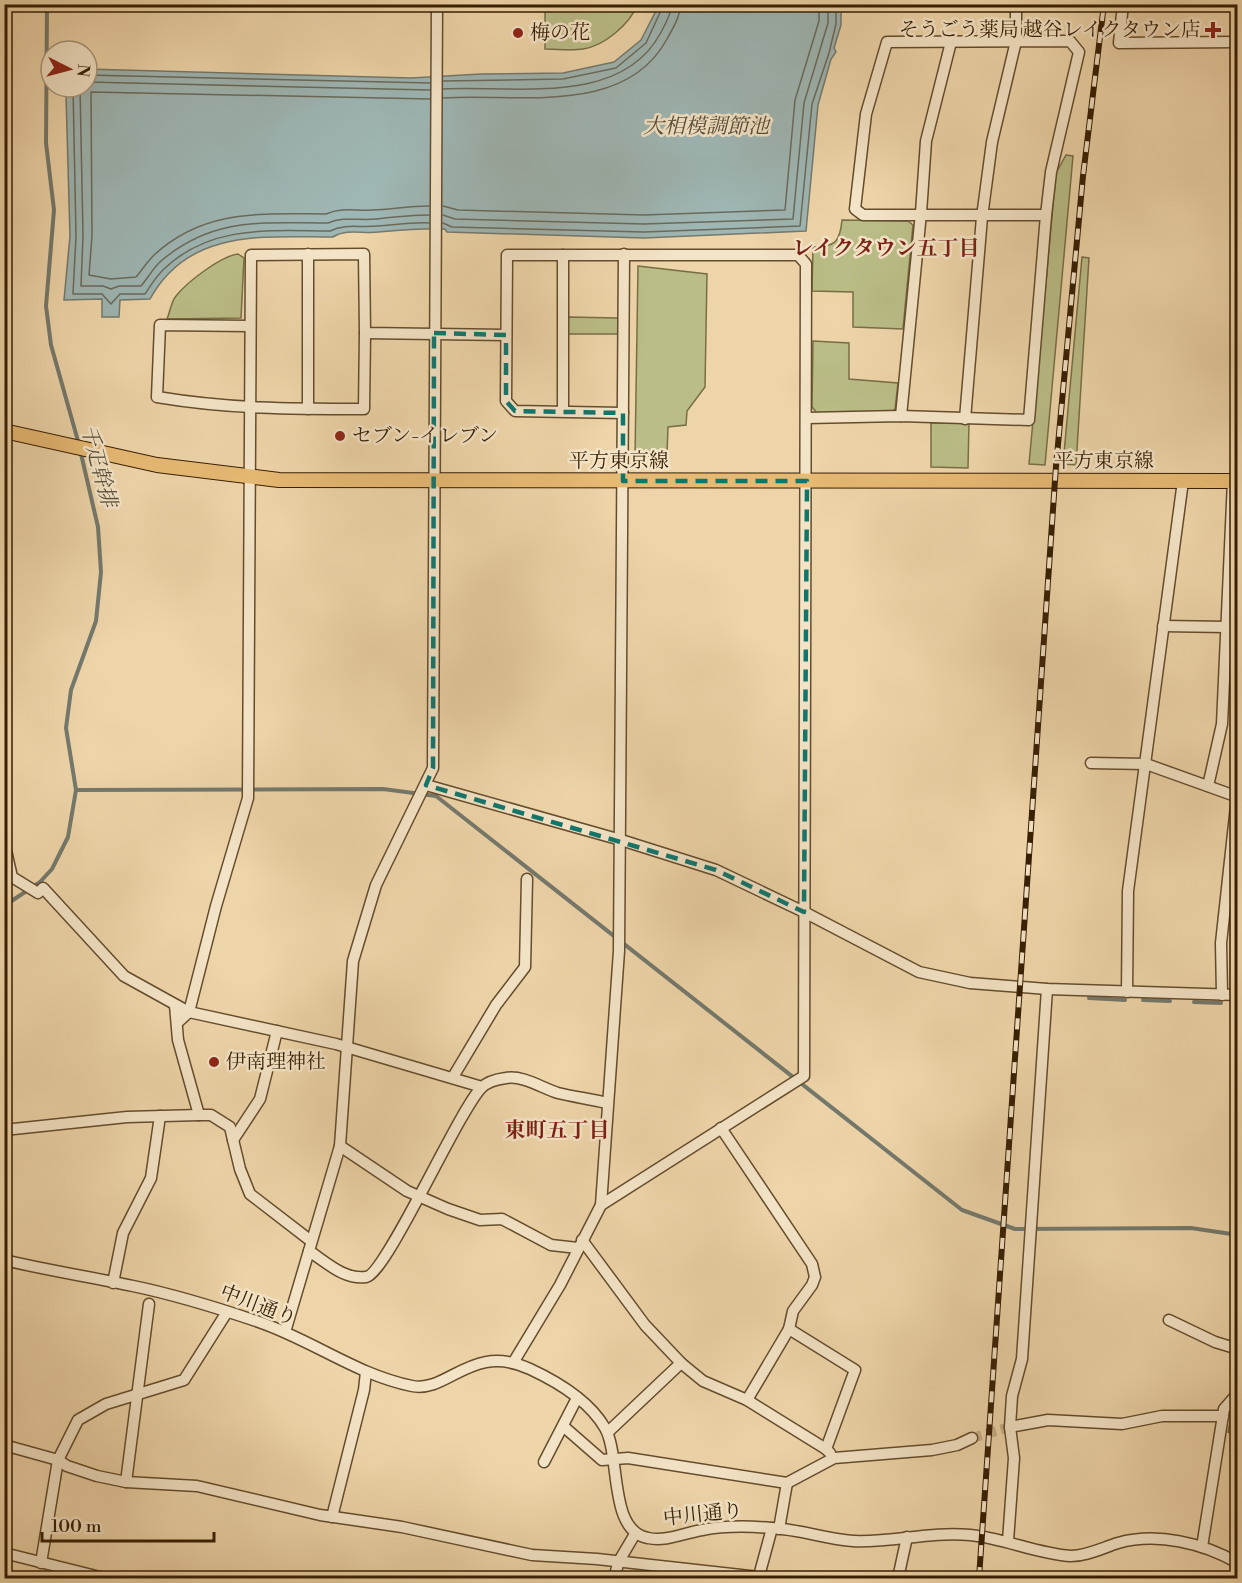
<svg xmlns="http://www.w3.org/2000/svg" width="1242" height="1583" font-family="'Libre Bodoni','Noto Serif JP',serif">
	<rect width="100%" height="100%" fill="#eed5a9"/>
	<filter id="stains"><feTurbulence type="fractalNoise" baseFrequency=".00333" numOctaves="4"/><feColorMatrix values="0 0 0 0 .2 0 0 0 0 .09 0 0 0 0 .02 0 0 0 .5 -.17"/></filter>
	<radialGradient id="worn" r=".72"><stop offset=".6" stop-color="#630" stop-opacity="0"/><stop offset="1" stop-color="#630" stop-opacity=".3"/></radialGradient>
	<g fill="#babd87" stroke="#786e45" stroke-width="1.5">
		<path d="M545,5v-1l92,1c-7,19 -33,41 -54,44 -12,2 -26,0 -38,0z"/>
		<polygon points="1066,155 1073,156 1045,465 1029,464 1056,173"/>
		<path d="M842,220l66,1 5,4 -10,104 -50,-2v-35l-41,-1 1,-44c22,0 27,-5 29,-27z"/>
		<path d="M238,254l6,4 -3,60 -74,1c3,-7 4,-17 9,-23 11,-14 45,-40 62,-42z"/>
		<polygon points="1082,257 1089,258 1076,465 1063,464"/>
		<polygon points="638,266 707,274 705,387 687,411 686,425 668,427 667,455 635,457"/>
		<polygon points="568,317 618,318 618,334 567,334"/>
		<polygon points="813,341 849,343 849,379 898,383 895,409 890,413 817,413 812,407"/>
		<polygon points="931,423 969,423 968,468 931,467"/>
		<polygon points="1237,1407 1237,1435 1228,1432 1232,1413"/>
	</g>
	<path fill="#9eb6b4" stroke="#74796d" stroke-width="1.5" d="M659,5h182v20l-7,23 2,4 -5,7 -13,46 -12,126 -162,7 -197,-6 -2,-3c-23,-1 -44,1 -66,3 -17,2 -32,-4 -46,5 -69,0 -144,-9 -183,62l-30,1 -1,17h-17v-18l-38,1 6,-64 -4,-141 1,-8h20v-18l324,9 70,-4 82,-1 51,-11 27,-22z"/>
	<g fill="none" stroke-linecap="round" stroke-linejoin="round">
		<g stroke="#6a6a5c" stroke-width="1.5">
			<polyline points="87,75 430,83"/>
			<polyline points="443,81 563,79 616,68 646,43 664,4"/>
			<polyline points="87,82 430,90"/>
			<path d="M73,87l3,149 -3,58h29l9,10 9,-10h25c6,-9 12,-19 20,-26 47,-44 106,-37 165,-37 16,-8 30,-3 47,-5 18,-1 34,-4 52,-3"/>
			<path d="M80,87l3,149 -2,50h22l8,3 8,-3h22c7,-8 12,-18 20,-25 53,-45 104,-38 167,-38 16,-7 31,-2 48,-4 18,-2 35,-4 53,-4"/>
			<path d="M443,89c70,-4 177,18 217,-55 5,-9 11,-19 12,-30"/>
			<path d="M443,98c74,-5 182,19 224,-59 6,-11 13,-22 14,-35"/>
			<path d="M429,206c-19,0 -37,3 -56,4 -17,1 -31,-3 -47,4 -64,0 -121,-6 -172,41 -7,7 -12,15 -18,22l-25,2 -22,-4 3,-39 -1,-144 339,7"/>
			<polyline points="443,206 458,210 644,215 785,210 795,100 819,21 819,4"/>
			<polyline points="443,215 455,219 644,224 793,219 804,103 828,23 828,4"/>
			<polyline points="443,223 452,227 644,232 800,226 812,104 829,53 836,24 836,4"/>
		</g>
		<g stroke="#74796d" stroke-width="4">
			<polyline points="76,790 383,789 436,796 962,1210 1015,1229 1191,1228 1238,1235"/>
			<polyline points="4,906 40,882 52,869 68,837 76,790 66,728 71,690 96,621 101,572 98,527 78,441 51,345 46,306 54,210 46,143 47,4"/>
			<polyline points="1089,998 1125,1000"/>
			<polyline points="1143,1000 1170,1001"/>
			<polyline points="1194,1002 1221,1003"/>
		</g>
		<polyline stroke="#c9b088" stroke-width="10" stroke-dasharray="10 5" stroke-linecap="butt" points="972,1438 1010,1427"/>
		<g stroke="#644c2c" stroke-width="13">
			<g id="minor">
				<polyline points="1123,4 1119,43 1238,42"/>
				<polygon points="1070,41 1079,52 1051,172 1046,215 863,215 855,209 866,114 887,42"/>
				<polyline points="563,255 563,411"/>
				<path d="M248,326l-88,-1 -3,72c72,12 134,12 207,12l1,-76"/>
				<polyline points="308,409 308,254"/>
				<polyline points="901,416 921,213 926,141 951,42"/>
				<polyline points="807,418 901,416 1029,420 1046,215"/>
				<polyline points="965,419 982,217 992,142 1016,41 1016,4"/>
				<polyline points="1163,626 1227,627"/>
				<polyline points="1091,763 1146,764 1238,797"/>
				<polyline points="426,785 621,840 716,870 804,912 919,972 970,983 1047,989 1238,995"/>
				<polyline points="1208,786 1222,724 1233,481"/>
				<polyline points="4,842 12,877 38,893 43,888 124,976 189,1012 336,1044 482,1087"/>
				<polyline points="1127,992 1128,891 1183,481"/>
				<polyline points="1222,995 1221,943 1237,797"/>
				<polyline points="175,1005 178,1040 199,1115"/>
				<polyline points="177,1023 189,1012 216,906 248,798 251,255 364,254 365,333 506,335"/>
				<polyline points="453,1077 496,1005 525,967 527,879"/>
				<polyline points="721,1128 812,1264 815,1277 812,1285 793,1311 789,1329 747,1400"/>
				<polyline points="4,1130 127,1117 199,1115 211,1115 230,1127 240,1169 250,1194 311,1241"/>
				<polyline points="233,1140 260,1099 277,1031"/>
				<polyline points="340,1146 407,1191 448,1209 480,1220 502,1219 551,1245 578,1248"/>
				<polyline points="601,1205 619,951 624,254"/>
				<polyline points="582,1240 645,1325 681,1363 703,1381 747,1400 826,1449"/>
				<path d="M309,1251c17,11 35,29 57,26 20,-3 91,-163 115,-189 6,-6 17,-9 25,-10 17,-3 36,10 52,15 16,4 33,6 49,10"/>
				<path d="M4,1260c43,10 86,17 129,26 43,9 85,22 126,36 53,18 98,53 153,64 37,7 59,-44 118,-17 28,13 60,33 75,59 16,28 3,103 43,110 18,4 36,-5 54,-8 21,-4 47,-4 69,-2 28,1 54,11 82,13 39,2 77,-10 117,-6 34,3 67,19 101,21 16,0 31,-8 47,-13 39,-11 85,0 120,20"/>
				<polyline points="113,1283 123,1233 151,1178 160,1116"/>
				<polyline points="1169,1320 1215,1342 1238,1349"/>
				<polyline points="789,1329 855,1370 826,1449 830,1453"/>
				<polyline points="285,1332 340,1146 353,961 376,885 433,768 437,4"/>
				<polyline points="513,1363 560,1285 601,1205 804,1076 806,264 798,255 507,255 506,401 515,411 623,413"/>
				<polyline points="563,1426 602,1460 628,1458 787,1483 834,1458 932,1450 957,1445 972,1438"/>
				<polyline points="1010,1427 1048,1420 1122,1424 1162,1416 1223,1416"/>
				<polyline points="608,1432 681,1363"/>
				<polyline points="4,1445 58,1460 67,1466 97,1476 126,1482 197,1486 320,1515 402,1527 532,1555 597,1559 768,1578"/>
				<polyline points="544,1462 577,1398"/>
				<polyline points="126,1482 149,1304"/>
				<polyline points="332,1517 364,1390 366,1372"/>
				<polyline points="779,1529 787,1483"/>
				<polyline points="1008,1541 1014,1458 1010,1427 1012,1396 1022,1359 1047,989"/>
				<polyline points="1202,1547 1224,1409 1238,1393"/>
				<polyline points="4,1553 104,1578"/>
				<polyline points="41,1563 58,1460 78,1420 106,1404 184,1380 227,1312"/>
				<polyline points="759,1576 772,1528"/>
				<polyline points="614,1578 619,1561 635,1534"/>
				<polyline points="898,1578 907,1537"/>
			</g>
		</g>
		<g stroke="#361e03" stroke-width="16">
			<polyline id="major" points="4,431 157,465 279,480 1238,481"/>
		</g>
		<use href="#minor" stroke="#f4e4c7" stroke-width="10"/>
		<use href="#major" stroke="#e7ba74" stroke-width="14"/>
		<g stroke="#361e03" stroke-width="6">
			<polyline id="rail" points="979,1578 1056,466 1083,176 1104,4"/>
		</g>
		<use href="#rail" stroke="#f4e4c7" stroke-width="4" stroke-dasharray="11" stroke-linecap="butt"/>
	</g>
	<path fill="none" stroke="#0f766e" stroke-width="4.5" stroke-dasharray="12 8" stroke-linejoin="round" d="M434,333l72,2v66l9,10 108,2v68h184l-3,431 -88,-42 -290,-85 7,-17z"/>
	<g fill="#8f2418" stroke="#f4e4c7" stroke-width="2">
		<path d="M1210 21h6v6h6v6h-6v6h-6v-6h-6v-6h6z"/>
		<circle cx="518" cy="33" r="6"/>
		<circle cx="340" cy="436" r="6"/>
		<circle cx="214" cy="1062" r="6"/>
	</g>
	<g text-anchor="middle" dominant-baseline="central" stroke-width="5" stroke-linejoin="round" paint-order="stroke">
		<g font-size="20" fill="#361e03" stroke="#f4e4c7" text-anchor="start">
			<text x="1201" y="30" text-anchor="end">そうごう薬局 越谷レイクタウン店</text>
			<text x="530" y="33">梅の花</text>
			<text x="352" y="436">セブン-イレブン</text>
			<text x="226" y="1062">伊南理神社</text>
		</g>
		<g font-size="20" fill="#361e03" stroke="#f4e4c7">
			<text x="619" y="461">平方東京線</text>
			<text x="1104" y="461">平方東京線</text>
			<text transform="translate(258 1306) rotate(21)">中川通り</text>
			<text transform="translate(703 1515) rotate(-6)">中川通り</text>
		</g>
		<g font-size="21" font-style="italic" fill="#554c38" stroke="#f4e4c7">
			<text x="706" y="127">大相模調節池</text>
			<text transform="translate(98 466) rotate(75)">千疋幹排</text>
		</g>
		<g font-size="21" font-weight="bold" fill="#7a1f14" stroke="#f4e4c7">
			<text x="886" y="249">レイクタウン五丁目</text>
			<text x="557" y="1131">東町五丁目</text>
		</g>
	</g>
	<rect width="1242" height="1583" fill="none" stroke="#eed5a9" stroke-width="24"/>
	<rect x="6" y="6" width="1230" height="1571" fill="none" stroke="#361e03" stroke-width="3"/>
	<rect x="12" y="12" width="1218" height="1559" fill="none" stroke="#361e03" stroke-width="1.5"/>
	<g transform="translate(69 69) rotate(96)"><circle r="28" fill="#f4e4c7" stroke="#a89579" stroke-width="1.5"/>
	<path d="M0-4.5L10 22L0 15L-10 22Z" fill="#8f2418"/>
	<text y="-9" font-size="16" font-weight="bold" text-anchor="middle" fill="#361e03">N</text>
	</g>
	<path d="M42 1532v9h172v-9" fill="none" stroke="#361e03" stroke-width="3"/>
	<text x="51" y="1532" font-size="18" fill="#361e03" stroke="#f4e4c7" stroke-width="4.5" paint-order="stroke">100 m</text>
	<rect width="100%" height="100%" filter="url(#stains)"/>
	<rect width="100%" height="100%" fill="url(#worn)"/>
</svg>
